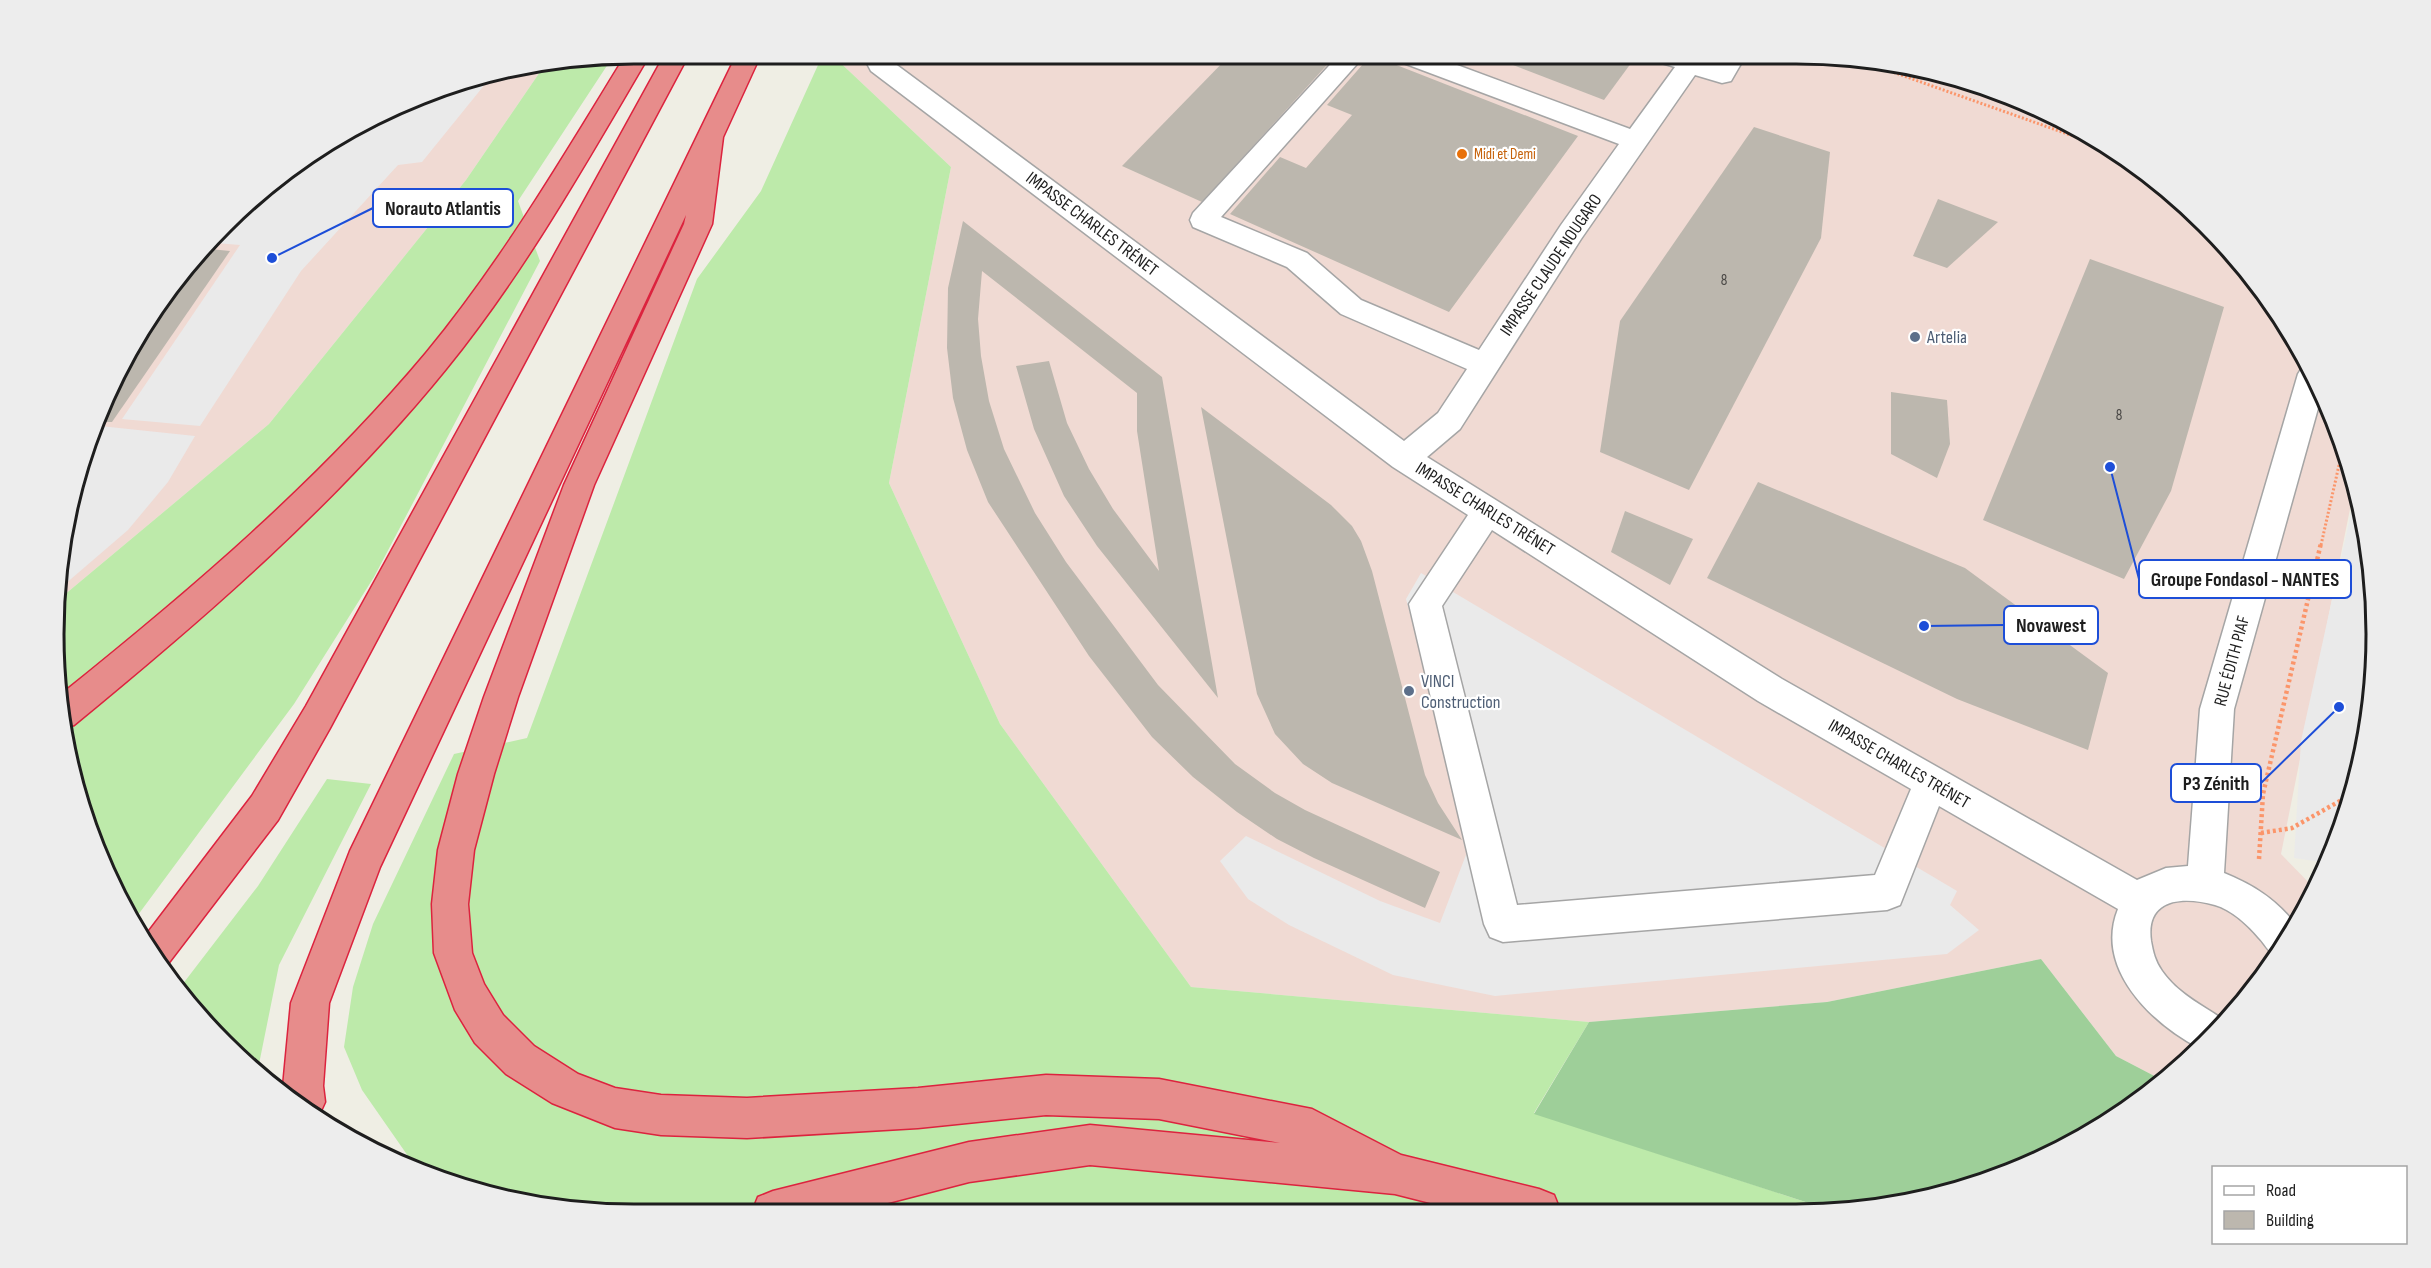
<svg xmlns="http://www.w3.org/2000/svg" width="2431" height="1268" font-family="'Sofia Sans Condensed',sans-serif">
	<rect width="100%" height="100%" fill="#efeee4"/>
	<g fill="#f0dad3">
		<polygon points="831,54 1835,55 1947,74 2054,114 2150,174 2233,252 2299,344 2346,448 2355,484 2281,854 2317,891 2233,1016 2164,1081 2116,1056 2041,959 1827,1002 1589,1022 1191,987 1000,724 889,483 951,167"/>
		<polygon points="542,69 466,180 269,424 63,596 74,484 152,312 281,174 447,85"/>
	</g>
	<g fill="#bdeaaa">
		<polygon points="823,54 831,54 951,167 889,483 1000,724 1191,987 1589,1022 1534,1113 1827,1209 596,1213 484,1194 417,1169 362,1090 344,1047 353,987 373,924 454,754 527,738 697,279 761,191"/>
		<polygon points="612,58 518,201 540,261 374,577 294,704 135,919 114,890 74,784 55,672 63,596 269,424 466,180 542,69"/>
		<polygon points="327,779 371,784 279,965 258,1069 224,1044 182,985 258,886"/>
	</g>
	<polygon fill="#9ecf99" points="2041,959 2116,1056 2164,1081 2150,1094 2019,1170 1873,1209 1827,1209 1534,1114 1589,1022 1827,1002"/>
	<g fill="#eaeaea">
		<polygon points="490,78 422,162 398,165 301,271 200,426 122,419 240,245 216,243 281,174 447,85"/>
		<polygon points="100,426 195,436 168,482 128,530 64,585 74,484"/>
		<polygon points="2356,490 2372,559 2376,672 2357,784 2328,863 2294,858 2301,741"/>
		<polygon points="1421,573 1957,891 1950,905 1979,930 1947,954 1495,996 1393,975 1289,925 1248,899 1220,861 1246,836 1380,901 1440,923 1472,839 1406,599"/>
	</g>
	<g fill="#bcb7ae">
		<polygon points="1230,55 1336,55 1202,202 1122,166"/>
		<polygon points="1371,55 1578,136 1449,312 1230,214 1280,157 1306,168 1352,115 1327,105"/>
		<polygon points="1487,55 1637,55 1604,100"/>
		<polygon points="1754,127 1830,152 1821,238 1689,490 1600,452 1620,321"/>
		<polygon points="1938,199 1998,222 1947,268 1913,256"/>
		<polygon points="963,221 1162,377 1218,698 1097,546 1064,496 1034,429 1016,366 1049,361 1067,423 1089,469 1113,509 1159,571 1137,431 1137,393 982,271 978,319 981,356 989,401 1004,449 1035,513 1066,562 1158,685 1235,764 1275,793 1305,810 1440,872 1425,908 1314,858 1277,839 1237,812 1193,777 1152,737 1089,656 988,502 967,450 953,398 947,348 948,288"/>
		<polygon points="210,249 230,251 112,422 102,422 152,312"/>
		<polygon points="2090,259 2224,307 2171,491 2124,579 1983,520"/>
		<polygon points="1891,392 1947,400 1950,444 1937,478 1891,454"/>
		<polygon points="1201,407 1331,505 1352,526 1361,541 1372,571 1425,775 1438,803 1462,840 1332,783 1303,764 1275,734 1257,694"/>
		<polygon points="1758,482 1965,568 2108,673 2088,750 1957,699 1707,578"/>
		<polygon points="1625,511 1693,539 1670,585 1611,552"/>
	</g>
	<g fill="none" stroke-linecap="round" stroke-linejoin="round">
		<g stroke="#a5a5a5" stroke-width="3">
			<path id="minor" d="M862,54h24l4,6 514,381 34,-28 29,-44 -126,-55 -54,-47 -94,-40 -3,-7 3,-7 146,-158h26l-144,162 86,36 54,47 118,50 82,-125 58,-81 -221,-83 -3,-6h35l200,74 45,-62 -20,-6 -3,-6h37l27,9 6,-9h24l-15,26 -9,2 -27,-8 -114,164 -121,190 -33,28 355,222 355,201 29,-12 22,-2 12,-157 98,-335 5,-8 5,-2 14,30 -88,315 -10,164c29,12 52,26 71,51l-21,31c-6,-4 -10,-12 -15,-17 -11,-13 -27,-28 -44,-33 -32,-9 -70,-7 -64,36 2,11 4,20 11,30 17,24 42,35 65,51l-28,26c-47,-25 -105,-79 -81,-139l-179,-103 -39,99 -13,5 -384,32 -13,-5 -6,-13 -75,-320 59,-89 -75,-48 -522,-396zM1492,530l266,171 153,88 -36,86 -358,30 -75,-299z"/>
		</g>
		<g stroke="#dc233e" stroke-width="3">
			<g id="highway">
				<path d="M650,54c-63,107 -125,218 -204,315 -109,134 -239,247 -372,356l-9,3 -6,-32c131,-105 259,-214 367,-343 76,-92 137,-196 199,-297z"/>
				<polygon points="665,54 689,54 330,728 278,820 167,965 146,935 252,796 306,706"/>
				<polygon points="737,54 761,54 723,137 712,224 594,485 518,697 494,774 474,850 468,904 472,953 484,984 503,1015 534,1046 578,1074 615,1088 661,1095 747,1098 918,1088 1046,1075 1159,1079 1312,1109 1401,1155 1539,1189 1554,1195 1560,1210 1458,1210 1395,1194 1090,1165 969,1182 853,1212 752,1212 758,1197 773,1191 969,1142 1090,1125 1280,1143 1159,1119 1046,1115 918,1128 747,1138 661,1135 615,1128 552,1103 506,1074 475,1043 455,1010 434,953 432,904 438,850 458,774 484,697 564,485 684,224 686,215 380,867 329,1003 323,1086 325,1102 320,1113 283,1087 291,1003 350,851"/>
			</g>
		</g>
		<g stroke="#fb956a" stroke-width="3" stroke-dasharray="2 2" stroke-linecap="butt">
			<polyline points="1856,59 2110,149"/>
			<polyline points="2321,545 2344,443"/>
		</g>
		<g stroke="#fb956a" stroke-width="4.5" stroke-dasharray="3 3" stroke-linecap="butt">
			<polyline points="2261,833 2292,828 2354,793"/>
			<polyline points="2259,859 2263,794 2321,543"/>
		</g>
		<use href="#minor" fill="#fff" fill-rule="evenodd"/>
		<use href="#highway" fill="#e78c8b" fill-rule="evenodd"/>
	</g>
	<circle fill="#e8710a" stroke="#fff" stroke-width="2" cx="1462" cy="154" r="6"/>
	<g fill="#5c6f8a" stroke="#fff" stroke-width="2">
		<circle cx="1915" cy="337" r="6"/>
		<circle cx="1409" cy="691" r="6"/>
	</g>
	<g text-anchor="middle" dominant-baseline="central" stroke-width="4.5" stroke-linejoin="round" paint-order="stroke">
		<g font-size="15" fill="#c56008" stroke="#fff" text-anchor="start">
			<text x="1474" y="154">Midi et Demi</text>
		</g>
		<g font-size="15" fill="#464442">
			<text x="1724" y="280">8</text>
			<text x="2119" y="415">8</text>
		</g>
		<g font-size="18" fill="#1e1e1e" stroke="#fff">
			<text transform="translate(1092 224) rotate(37)">IMPASSE CHARLES TRÉNET</text>
			<text transform="translate(1551 265) rotate(-56)">IMPASSE CLAUDE NOUGARO</text>
			<text transform="translate(1485 509) rotate(32)">IMPASSE CHARLES TRÉNET</text>
			<text transform="translate(2232 661) rotate(-75)">RUE ÉDITH PIAF</text>
			<text transform="translate(1899 764) rotate(30)">IMPASSE CHARLES TRÉNET</text>
		</g>
		<g font-size="18" fill="#4e5e75" stroke="#fff" text-anchor="start">
			<text x="1927" y="337">Artelia</text>
			<text x="1421" y="681">VINCI<tspan x="1421" dy="21">Construction</tspan></text>
		</g>
	</g>
	<path d="M0 0H2431V1268H0ZM634 64H1796A570 570 0 0 1 2366 634V634A570 570 0 0 1 1796 1204H634A570 570 0 0 1 64 634V634A570 570 0 0 1 634 64Z" fill="#ededed" fill-rule="evenodd"/>
	<path fill="none" stroke="#1e1e1e" stroke-width="3" d="M634 64H1796A570 570 0 0 1 2366 634V634A570 570 0 0 1 1796 1204H634A570 570 0 0 1 64 634V634A570 570 0 0 1 634 64Z"/>
	<path fill="none" stroke="#1d4ed8" stroke-width="2" d="M272 258L373 208M2110 467L2139 579M1924 626L2004 625M2339 707L2261 783"/>
	<g fill="#1d4ed8" stroke="#fff" stroke-width="2">
		<circle cx="272" cy="258" r="6"/>
		<circle cx="2110" cy="467" r="6"/>
		<circle cx="1924" cy="626" r="6"/>
		<circle cx="2339" cy="707" r="6"/>
	</g>
	<g fill="#fff" stroke="#1d4ed8" stroke-width="2">
		<rect x="373" y="189" width="140" height="38" rx="6"/>
		<rect x="2139" y="560" width="212" height="38" rx="6"/>
		<rect x="2004" y="606" width="94" height="38" rx="6"/>
		<rect x="2171" y="764" width="90" height="38" rx="6"/>
	</g>
	<g font-size="20" text-anchor="middle" font-weight="bold" fill="#1e1e1e">
		<text x="443" y="215">Norauto Atlantis</text>
		<text x="2245" y="586">Groupe Fondasol - NANTES</text>
		<text x="2051" y="632">Novawest</text>
		<text x="2216" y="790">P3 Zénith</text>
	</g>
	<rect x="2212" y="1166" width="195" height="78" fill="#ffffff" stroke="#a5a5a5" stroke-width="1.5"/>
	<rect x="2224" y="1186" width="30" height="9" fill="#ffffff" stroke="#a5a5a5" stroke-width="1.5"/>
	<text x="2266" y="1196" font-size="18" fill="#1e1e1e">Road</text>
	<rect x="2224" y="1211" width="30" height="18" fill="#bcb7ae" stroke="#a5a5a5" stroke-width="1.5"/>
	<text x="2266" y="1226" font-size="18" fill="#1e1e1e">Building</text>
</svg>
